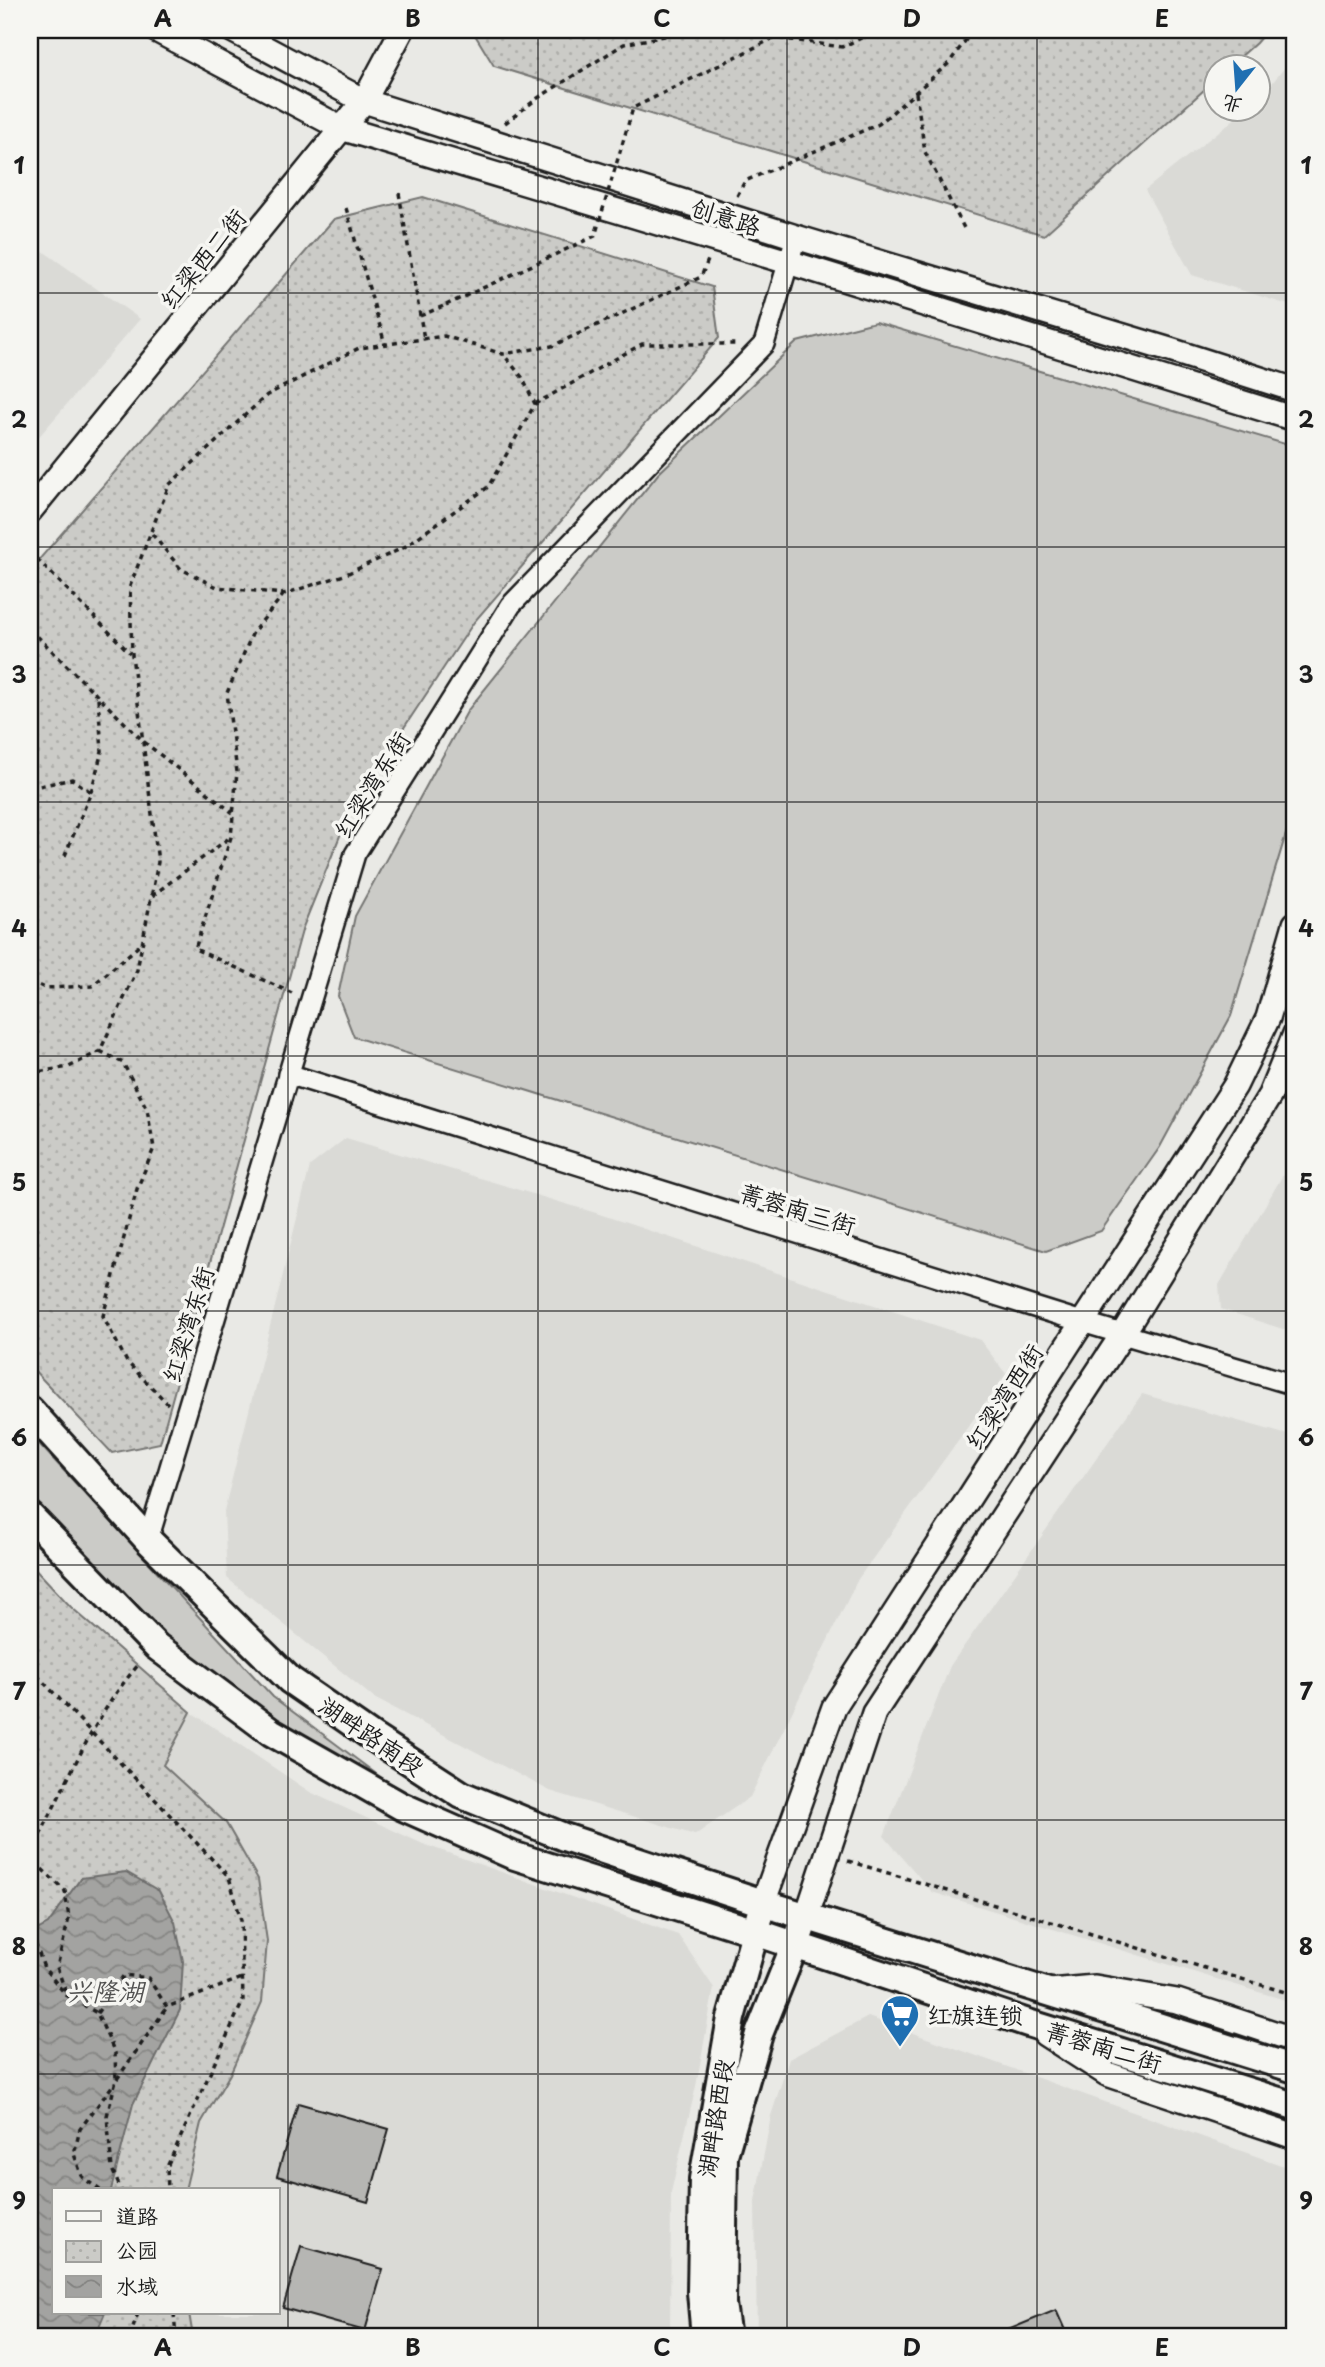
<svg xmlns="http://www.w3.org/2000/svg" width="1325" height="2367" font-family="'Playpen Sans','LXGW WenKai TC',sans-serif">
	<defs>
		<pattern id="park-dots" width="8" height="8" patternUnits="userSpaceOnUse" patternTransform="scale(1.75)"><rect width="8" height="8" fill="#cbcbc7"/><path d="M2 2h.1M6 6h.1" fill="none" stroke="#aeaeaa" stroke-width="1.8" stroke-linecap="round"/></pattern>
		<pattern id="water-waves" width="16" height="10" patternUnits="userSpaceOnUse" patternTransform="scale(1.75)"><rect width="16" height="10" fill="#a3a3a1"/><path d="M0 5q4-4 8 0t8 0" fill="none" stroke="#848482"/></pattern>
	</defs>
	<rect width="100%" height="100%" fill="#e9e9e5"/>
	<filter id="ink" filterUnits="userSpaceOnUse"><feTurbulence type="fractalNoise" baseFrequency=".0143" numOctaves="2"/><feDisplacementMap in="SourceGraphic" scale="14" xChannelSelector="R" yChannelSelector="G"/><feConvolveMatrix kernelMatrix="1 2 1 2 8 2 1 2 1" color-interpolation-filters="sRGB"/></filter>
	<g filter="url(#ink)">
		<g fill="#dadad6">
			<polygon points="1295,55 1295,307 1192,275 1145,190 1247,109 1258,108 1259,99"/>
			<polygon points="30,242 140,319 30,447"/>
			<polygon points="346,1138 596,1213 980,1340 1006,1374 858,1579 750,1797 695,1835 550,1791 374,1698 227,1578 224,1511 310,1166"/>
			<polygon points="1295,1154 1295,1333 1221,1309 1219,1285"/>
			<polygon points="1142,1394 1295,1437 1295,2003 932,1892 884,1836 950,1666"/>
			<polygon points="191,1712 310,1792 423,1844 678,1935 714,1988 696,2086 671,2192 670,2337 193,2337 189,2313 278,2313 278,2190 185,2190 201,2123 230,2074 163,1765"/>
			<polygon points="868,2017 1295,2170 1295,2337 757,2337 755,2202 771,2116 789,2059"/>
		</g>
		<g fill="#cbcbc7" stroke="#747472" stroke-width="2">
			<polygon points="875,322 1295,447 1295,804 1231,1016 1160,1147 1101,1231 1046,1251 354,1037 338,996 355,916 468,710 658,474 797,342"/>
			<polygon points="30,1434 273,1697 383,1779 491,1839 377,1786 277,1723 172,1646 30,1505"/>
		</g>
		<g fill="url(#park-dots)" stroke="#747472" stroke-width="2">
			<polygon points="472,30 1267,30 1256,43 1230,66 1216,66 1216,79 1044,235 494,66"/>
			<polygon points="423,197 712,287 719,338 474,622 352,806 303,927 160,1443 112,1453 30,1366 30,570 334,219"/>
			<polygon points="30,1563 71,1607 191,1712 163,1765 226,1823 258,1879 267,1941 262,2002 230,2074 201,2123 185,2190 54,2190 54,2313 189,2313 193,2337 30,2337"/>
		</g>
		<polygon fill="url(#water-waves)" stroke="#6d6d6c" stroke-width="2" points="126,1872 159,1891 175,1922 183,1961 180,2010 133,2104 111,2190 54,2190 54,2313 105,2313 95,2337 30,2337 30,1934 48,1924 81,1878"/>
		<g fill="#b6b6b3" stroke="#1c1c1c" stroke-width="2">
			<polygon points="298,2103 389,2129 368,2202 277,2176"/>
			<polygon points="301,2246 383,2269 365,2331 283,2308"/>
			<polygon points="1056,2310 1068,2337 991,2337"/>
		</g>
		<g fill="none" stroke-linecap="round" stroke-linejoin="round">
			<g stroke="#1c1c1c" stroke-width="24">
				<g id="minor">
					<polyline points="288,1074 1082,1322 1295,1385"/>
					<polyline points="148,1540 355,854 511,605 764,344 796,237"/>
				</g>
			</g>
			<g stroke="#1c1c1c" stroke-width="28">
				<g id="tertiary">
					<polyline points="156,30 341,128 788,262 1295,419"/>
					<polyline points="232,30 364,101 796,237 1170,350 1295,390"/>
					<polyline points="30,511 364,101 402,30"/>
					<polyline points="763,1903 834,1707 1235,1086 1268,1018 1295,924"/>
					<polyline points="807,1915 874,1713 1122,1335 1270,1095 1295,1034"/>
					<polyline points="1050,1991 1095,1987 1177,2001 1295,2040"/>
					<polyline points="1045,2034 1107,2074 1295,2137"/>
				</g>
			</g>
			<g stroke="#1c1c1c" stroke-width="32">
				<g id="secondary">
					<polyline points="30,1410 148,1540 290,1680 374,1738 462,1795 564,1837 763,1903 1295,2069"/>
					<polyline points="30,1516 156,1646 271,1732 401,1806 512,1855 755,1932 1028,2023 1295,2106"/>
					<polyline points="705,2337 701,2292 703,2179 731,2018 760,1915"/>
					<polyline points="727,2337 722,2304 724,2155 759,2034 801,1930"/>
				</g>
			</g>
			<g stroke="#1c1c1c" stroke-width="3.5" stroke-dasharray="5 5" stroke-linecap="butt">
				<polyline points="720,30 842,47 878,30"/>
				<polyline points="916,93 925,152 965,230"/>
				<polyline points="505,123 538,98 624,44 694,30"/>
				<polyline points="399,193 424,339"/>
				<polyline points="737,196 745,181 879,124 949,63 973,30"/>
				<polyline points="346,208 385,344"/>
				<polyline points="420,316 446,305"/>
				<polyline points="535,404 642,344 737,344"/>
				<polyline points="152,534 181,569 217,587 284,594 344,575 403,548 488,487 535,404 522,377 503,354"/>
				<polyline points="30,552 130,653"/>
				<polyline points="284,594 253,632 227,693 237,772 231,837 195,949 292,993"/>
				<polyline points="30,629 143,741 233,813"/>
				<polyline points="30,788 72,779 91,792 64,858"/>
				<polyline points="91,792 102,751 98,698"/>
				<polyline points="152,896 229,838"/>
				<polyline points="30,981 45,988 92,986 141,944"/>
				<polyline points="100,1051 123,1063 147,1109 154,1148 137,1189 103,1316 127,1362 168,1404"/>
				<polyline points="30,1073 69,1067 100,1051 137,970 158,862 132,655 130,586 169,485 267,395 359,348 444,336 503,354 552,346 701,277 708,260"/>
				<polyline points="30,1668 229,1877 241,1920 243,2001 167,2167 168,2190"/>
				<path d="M40,1835c30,-59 56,-123 100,-172"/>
				<polyline points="848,1861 1295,1995"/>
				<polyline points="42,1869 65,1891 69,1918 57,1967 66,1993"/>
				<polyline points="32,1934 44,1968 66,1995 97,2013 115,2053 116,2080 107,2116 112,2169 121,2190"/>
				<polyline points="97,2013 124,1975 148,1978 167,2007 242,1978"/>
				<polyline points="117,2079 167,2007"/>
				<polyline points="100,2190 82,2177 74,2154 80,2129 113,2085"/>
				<polyline points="174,2313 176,2337"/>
				<polyline points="130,2337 138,2313"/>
			</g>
			<use href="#minor" stroke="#f6f6f2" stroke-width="19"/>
			<use href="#tertiary" stroke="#f6f6f2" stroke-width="23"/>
			<use href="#secondary" stroke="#f6f6f2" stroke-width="26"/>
			<polyline stroke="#1c1c1c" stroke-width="3.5" stroke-dasharray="5 5" stroke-linecap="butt" points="446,305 595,236 633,108 790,30"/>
		</g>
	</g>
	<path fill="none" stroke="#1c1c1c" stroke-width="2" stroke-opacity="0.55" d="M288,30v2307M538,30v2307M787,30v2307M1037,30v2307M30,293h1265M30,547h1265M30,802h1265M30,1056h1265M30,1311h1265M30,1565h1265M30,1820h1265M30,2074h1265"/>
	<defs>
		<g id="supermarket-pin" transform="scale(2.0125)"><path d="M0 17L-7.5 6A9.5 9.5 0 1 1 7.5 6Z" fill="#1f6fb2" stroke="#f6f6f2"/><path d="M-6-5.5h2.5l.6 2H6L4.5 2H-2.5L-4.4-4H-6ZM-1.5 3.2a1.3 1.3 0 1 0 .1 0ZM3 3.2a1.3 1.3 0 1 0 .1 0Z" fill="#fff"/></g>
	</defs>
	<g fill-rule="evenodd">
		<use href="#supermarket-pin" x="900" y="2014"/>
	</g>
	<g text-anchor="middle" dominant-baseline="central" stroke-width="7" stroke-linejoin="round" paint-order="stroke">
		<g font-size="24" fill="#1c1c1c" stroke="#f6f6f2">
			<text transform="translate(726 216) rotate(17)">创意路</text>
			<text transform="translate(202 258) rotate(-51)">红梁西二街</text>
			<text transform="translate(371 784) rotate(-58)">红梁湾东街</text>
			<text transform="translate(798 1208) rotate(17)">菁蓉南三街</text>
			<text transform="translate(187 1324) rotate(-73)">红梁湾东街</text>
			<text transform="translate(1003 1396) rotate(-57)">红梁湾西街</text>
			<text transform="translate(372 1735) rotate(34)">湖畔路南段</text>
			<text transform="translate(1104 2046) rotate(17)">菁蓉南二街</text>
			<text transform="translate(714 2118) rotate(-81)">湖畔路西段</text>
		</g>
		<g font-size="24" fill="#1c1c1c" stroke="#f6f6f2" text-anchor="start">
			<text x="927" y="2014">红旗连锁</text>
		</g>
		<g font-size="26" font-style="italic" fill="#525251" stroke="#f6f6f2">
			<text x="105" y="1990">兴隆湖</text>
		</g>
	</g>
	<rect width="1325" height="2367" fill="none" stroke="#f6f6f2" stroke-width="77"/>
	<rect x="52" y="2188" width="228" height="126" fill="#f6f6f2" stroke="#9f9f9c" stroke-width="2"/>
	<rect x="66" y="2211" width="35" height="10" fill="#f6f6f2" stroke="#9f9f9c" stroke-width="2"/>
	<text x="116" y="2224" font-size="21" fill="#1c1c1c">道路</text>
	<rect x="66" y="2241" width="35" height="21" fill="url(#park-dots)" stroke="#9f9f9c" stroke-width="2"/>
	<text x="116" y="2258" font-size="21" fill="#1c1c1c">公园</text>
	<rect x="66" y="2276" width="35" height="21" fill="url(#water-waves)" stroke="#9f9f9c" stroke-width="2"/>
	<text x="116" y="2294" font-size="21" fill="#1c1c1c">水域</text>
	<g transform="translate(1237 88) rotate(197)"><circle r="33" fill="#f6f6f2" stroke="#9f9f9c" stroke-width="2"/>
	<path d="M0-5L12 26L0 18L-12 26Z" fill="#1f6fb2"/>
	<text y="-10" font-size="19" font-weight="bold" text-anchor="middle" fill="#1c1c1c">北</text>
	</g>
	<rect x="38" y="38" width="1248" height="2290" fill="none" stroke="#1c1c1c" stroke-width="2.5"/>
	<g font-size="23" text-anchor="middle" font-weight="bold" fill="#1c1c1c">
		<text x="163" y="27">A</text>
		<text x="413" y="27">B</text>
		<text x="662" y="27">C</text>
		<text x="912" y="27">D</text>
		<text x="1162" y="27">E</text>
		<text x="19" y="174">1</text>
		<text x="1306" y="174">1</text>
		<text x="19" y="428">2</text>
		<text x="1306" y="428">2</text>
		<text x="19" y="683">3</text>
		<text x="1306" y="683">3</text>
		<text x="19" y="937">4</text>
		<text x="1306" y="937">4</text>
		<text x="19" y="1191">5</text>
		<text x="1306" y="1191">5</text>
		<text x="19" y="1446">6</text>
		<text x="1306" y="1446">6</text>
		<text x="19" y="1700">7</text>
		<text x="1306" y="1700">7</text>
		<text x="19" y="1955">8</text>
		<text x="1306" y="1955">8</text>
		<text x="19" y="2209">9</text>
		<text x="1306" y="2209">9</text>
		<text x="163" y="2356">A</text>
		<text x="413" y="2356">B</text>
		<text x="662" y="2356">C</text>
		<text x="912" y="2356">D</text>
		<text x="1162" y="2356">E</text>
	</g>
</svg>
